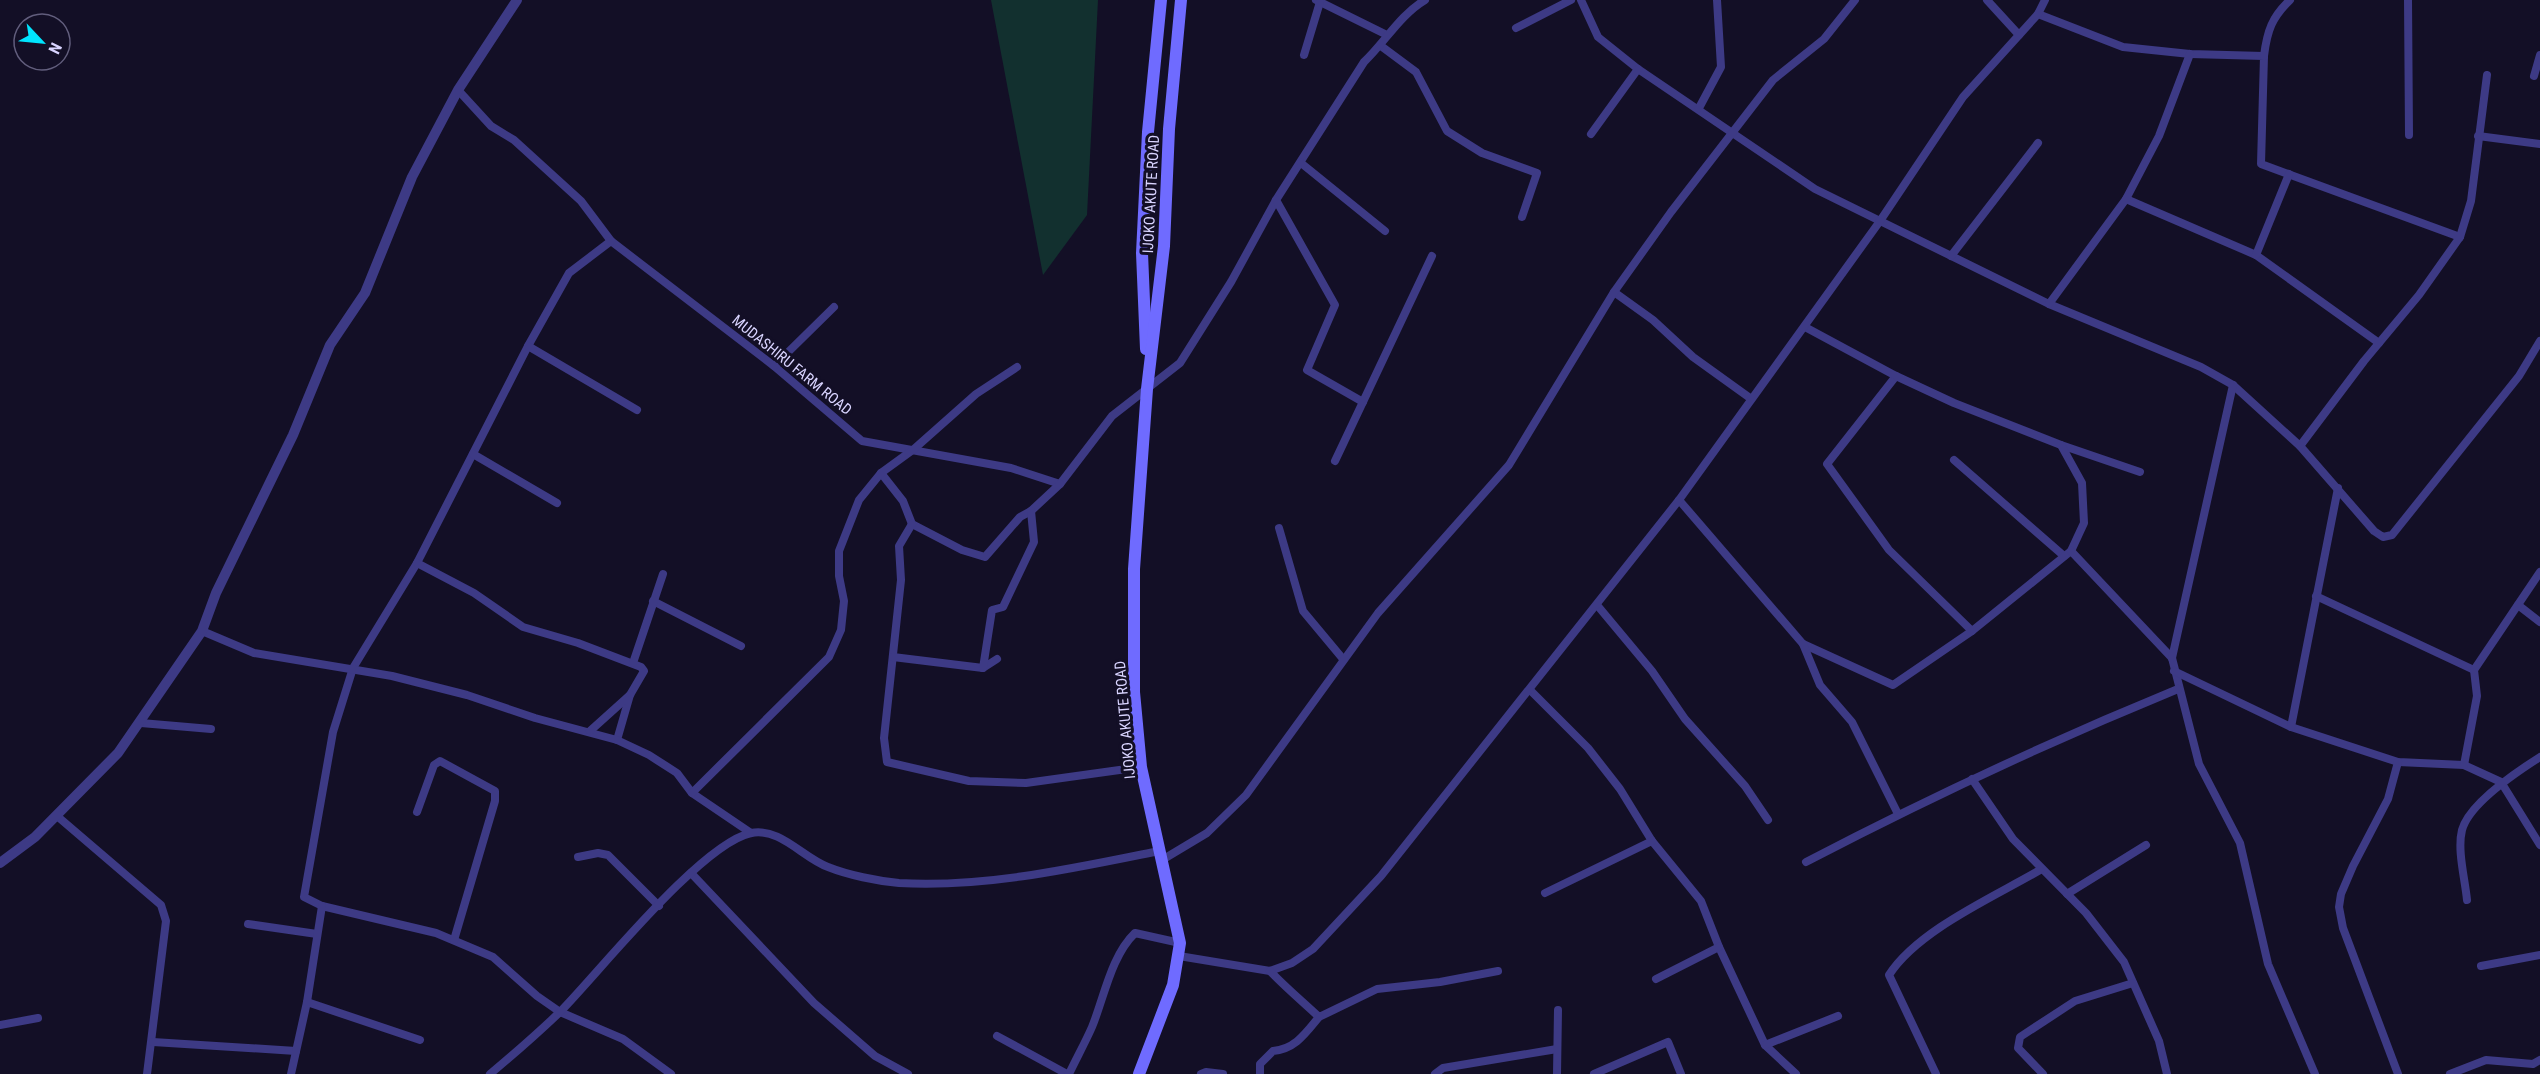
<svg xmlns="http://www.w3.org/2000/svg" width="2540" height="1074" font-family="'Roboto Condensed',sans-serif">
	<rect width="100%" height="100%" fill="#130f26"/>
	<polygon fill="#12302f" points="991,0 1098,0 1087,215 1043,275"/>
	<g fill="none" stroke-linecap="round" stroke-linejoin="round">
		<g stroke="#3d3a85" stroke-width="8">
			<polyline points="1316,0 1387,35"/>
			<polyline points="1581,0 1598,37 1638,69 1815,189 2049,304 2201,367 2233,385 2300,446 2374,531 2383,537 2392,535 2519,376 2540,341"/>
			<polyline points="1987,0 2019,35"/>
			<polyline points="2408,0 2409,135"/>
			<polyline points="2038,14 2123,47 2190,54 2264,56 2261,164 2460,237"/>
			<polyline points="1516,28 1571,0"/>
			<polyline points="1381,46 1416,72 1447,131 1482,153 1537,173 1522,217"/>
			<polyline points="1304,55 1320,2"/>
			<path d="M2264,56c3,-25 8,-39 26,-56"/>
			<polyline points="2534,76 2540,55"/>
			<path d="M458,90l33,36 23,14 67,61 30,40 163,125 88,75 149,27 49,16 52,-68 68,-53 51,-81 45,-82 88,-138c21,-20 36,-47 61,-62"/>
			<polyline points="1699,108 1721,67 1717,0"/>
			<polyline points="1591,134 1638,69"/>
			<polyline points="2478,136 2540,144"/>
			<polyline points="1301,163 1385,231"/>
			<polyline points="2126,199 2256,255 2379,343"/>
			<polyline points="1276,200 1335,305 1307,370 1363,402"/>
			<polyline points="611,241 569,273 528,346 417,563 353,668 333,732 304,897 322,906 436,933 493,957 537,996 560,1012 623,1039 671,1074"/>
			<polyline points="2256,255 2289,174"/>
			<polyline points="1951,256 2038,143"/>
			<polyline points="1614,292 1653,320 1693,357 1750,398"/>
			<polyline points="2049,304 2126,199 2159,136 2190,54"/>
			<polyline points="528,346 637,410"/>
			<polyline points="774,366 834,307"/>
			<polyline points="1896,376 1827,464 1889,550 1972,631"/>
			<polyline points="2061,445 2140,472"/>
			<polyline points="2300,446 2364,361 2419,295 2460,237 2471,201 2487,75"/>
			<polyline points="473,454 557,503"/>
			<polyline points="1954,460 2064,556"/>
			<polyline points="1335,461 1432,256"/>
			<polyline points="881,473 903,501 912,524 962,550 985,557 1020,517 1031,511 1060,484"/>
			<polyline points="1679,500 1803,644 1893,685 1972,631 2071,551 2084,523 2082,483 2061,445 1954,403 1896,376 1805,327"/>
			<polyline points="912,524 899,546 901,580 884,738 887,762 969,781 1026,783 1141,767"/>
			<polyline points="1279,528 1303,611 1343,659"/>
			<polyline points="2071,551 2172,658 2199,764 2240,843 2268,964 2315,1074"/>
			<polyline points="417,563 474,593 523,627 578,643 641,667 644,671 630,695 617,740"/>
			<polyline points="2316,596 2474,670"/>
			<polyline points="653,601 741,646"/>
			<polyline points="1597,605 1652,671 1685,719 1745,786 1768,820"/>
			<polyline points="2518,605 2540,622"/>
			<polyline points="202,631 254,653 392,676 467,695 535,718 617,740 649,755 677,773 692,793 751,833"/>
			<polyline points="1803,644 1820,685 1852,722 1898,814"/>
			<polyline points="893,657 983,668 997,659"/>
			<polyline points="2172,658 2233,385"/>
			<polyline points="633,663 663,574"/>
			<polyline points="983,668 992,610 1003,607 1034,542 1031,511"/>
			<polyline points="2174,671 2291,727 2398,762 2464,765 2501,782 2540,845"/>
			<polyline points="1530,690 1588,748 1620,789 1652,841 1701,901 1719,947 1765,1045 1796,1074"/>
			<polyline points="141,723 211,729"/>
			<polyline points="2291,727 2338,488"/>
			<polyline points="590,731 630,695"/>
			<polyline points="2464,765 2477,696 2474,670 2540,572"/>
			<polyline points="1972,779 2013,839 2086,913 2124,962 2159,1041 2167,1074"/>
			<polyline points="692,793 829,657 841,630 844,601 839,576 839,551 859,500 881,473 914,449 976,394 1017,367"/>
			<polyline points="417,812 434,765 440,761 495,791 495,801 454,940"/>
			<polyline points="57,816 161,905 166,921 147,1074"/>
			<polyline points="578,857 598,853 608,855 659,906"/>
			<polyline points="1162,860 1207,833 1246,795 1378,613 1509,465 1614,292 1671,212 1773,80 1824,39 1855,0"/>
			<path d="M1806,862c121,-63 245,-121 372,-173"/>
			<polyline points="691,873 814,1003 875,1056 908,1074"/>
			<polyline points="1545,893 1652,841"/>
			<polyline points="2067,894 2146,845"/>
			<path d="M2467,900c-2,-21 -10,-50 -5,-70 7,-26 56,-59 78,-73"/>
			<polyline points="248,924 317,934"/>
			<polyline points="1179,956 1270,971 1292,963 1313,949 1381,876 1679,500 1880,221 1963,97 2038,14 2045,0"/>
			<polyline points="2481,966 2540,955"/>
			<path d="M1270,971c15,16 32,30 49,46l58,-28 63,-7 58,-11"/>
			<polyline points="1656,979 1719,947"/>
			<polyline points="307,1002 420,1040"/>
			<polyline points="0,1025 38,1018"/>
			<polyline points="997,1036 1067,1074"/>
			<polyline points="153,1042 296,1051"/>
			<polyline points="1765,1045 1838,1016"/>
			<polyline points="291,1074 307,1002 322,906"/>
			<path d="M490,1074c24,-20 48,-41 71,-63 40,-41 140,-167 190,-178 29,-6 52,25 77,34 20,8 49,14 71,16 86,5 176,-15 260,-32"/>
			<path d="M1069,1074c7,-15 16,-31 23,-47 12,-29 19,-71 43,-94l45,10"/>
			<polyline points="1201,1074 1206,1072 1223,1074"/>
			<path d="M1260,1074v-10l13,-13c22,-2 32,-17 46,-34"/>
			<polyline points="1435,1074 1443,1068 1557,1049"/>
			<polyline points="1557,1074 1558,1010"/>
			<polyline points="1594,1074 1668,1042 1681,1074"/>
			<path d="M1936,1074l-47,-99c29,-45 105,-78 151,-105"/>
			<polyline points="2043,1074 2018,1048 2020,1037 2075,1001 2133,983"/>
			<polyline points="2398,1074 2343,928 2339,907 2341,894 2353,866 2388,799 2398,762"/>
			<polyline points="2450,1074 2486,1060 2533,1064 2540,1060"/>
		</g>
		<polyline stroke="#3d3a85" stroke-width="10" points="0,863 35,837 118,753 202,631 216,593 293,435 330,345 365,293 412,177 458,90 517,0"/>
		<g stroke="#6f6bff" stroke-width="12">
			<polyline points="1146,349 1142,253 1148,132 1161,0"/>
			<polyline points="1139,1074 1173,985 1180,943 1141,767 1134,692 1134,569 1147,389 1164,246 1169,129 1181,0"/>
		</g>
	</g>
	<g text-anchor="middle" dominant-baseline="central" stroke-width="6" stroke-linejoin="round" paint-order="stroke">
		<g font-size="15" fill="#d9d4ff" stroke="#130f26">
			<text transform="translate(1151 194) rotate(-87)">IJOKO AKUTE ROAD</text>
			<text transform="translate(792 365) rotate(39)">MUDASHIRU FARM ROAD</text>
			<text transform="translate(1125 720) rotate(-95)">IJOKO AKUTE ROAD</text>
		</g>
	</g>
	<g transform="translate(42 42) rotate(116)"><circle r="28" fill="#130f26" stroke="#625e7d" stroke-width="1.5"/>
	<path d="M0-4.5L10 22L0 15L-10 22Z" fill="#00e5ff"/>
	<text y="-9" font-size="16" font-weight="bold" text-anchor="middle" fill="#d9d4ff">N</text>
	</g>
</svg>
